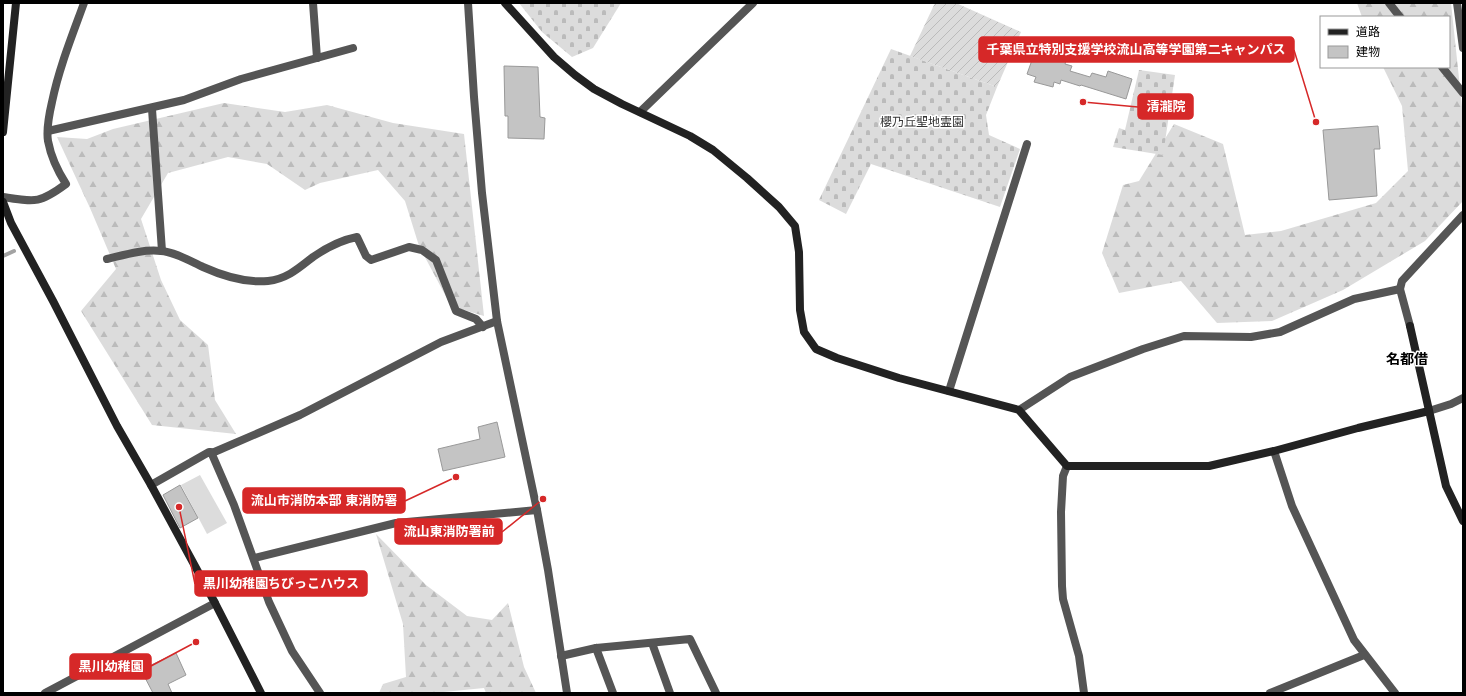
<svg xmlns="http://www.w3.org/2000/svg" width="1466" height="696" font-family="Mulish,'Noto Sans JP',sans-serif">
	<defs>
		<pattern id="forest-firs" width="22" height="20" patternUnits="userSpaceOnUse"><rect width="22" height="20" fill="#dcdcdc"/><path d="M5 1l3.5 6h-7zM16 11l3.5 6h-7z" fill="#bbb"/></pattern>
		<pattern id="cemetery-stones" width="16" height="16" patternUnits="userSpaceOnUse"><rect width="16" height="16" fill="#dcdcdc"/><path d="M2 7V4a2 2 0 0 1 4 0v3zM10 15v-3a2 2 0 0 1 4 0v3z" fill="#bbb"/></pattern>
		<pattern id="garden-furrows" width="10" height="10" patternUnits="userSpaceOnUse"><rect width="10" height="10" fill="#dcdcdc"/><path d="M-1 1l2-2M0 10L10 0M9 11l2-2" fill="none" stroke="#bbb"/></pattern>
	</defs>
	<rect width="100%" height="100%" fill="#fff"/>
	<g fill="url(#forest-firs)">
		<polygon points="1357,3 1451,3 1463,116 1463,201 1425,241 1343,290 1272,321 1217,323 1181,281 1119,293 1102,253 1123,185 1139,181 1174,124 1223,144 1245,235 1281,231 1376,203 1408,171 1402,106 1383,67 1449,67 1449,17 1362,17"/>
		<polygon points="224,103 285,112 327,105 393,123 464,134 484,316 451,306 419,246 405,201 378,170 320,183 305,190 267,164 228,157 168,173 141,219 161,280 180,320 208,345 215,400 236,434 152,425 81,311 116,269 90,208 57,137 87,139 113,129"/>
		<polygon points="376,534 426,585 467,616 492,620 508,603 524,667 536,693 486,693 484,688 434,693 379,693 383,684 406,677 403,624"/>
	</g>
	<g fill="url(#cemetery-stones)">
		<polygon points="519,3 621,3 593,48 572,57 542,32"/>
		<polygon points="891,49 997,87 986,115 989,135 1020,149 1000,207 871,164 846,214 819,200"/>
		<polygon points="1139,70 1175,75 1163,155 1113,147 1119,128 1125,130"/>
	</g>
	<polygon fill="#dcdcdc" points="200,475 227,523 207,534 181,485"/>
	<polygon fill="url(#garden-furrows)" points="935,3 956,3 1021,32 997,87 910,56"/>
	<g fill="none" stroke-linecap="round" stroke-linejoin="round">
		<polyline stroke="#a3a3a3" stroke-width="4" points="3,256 14,251"/>
	</g>
	<g fill="#c4c4c4" stroke="#999">
		<polygon points="1045,48 1063,53 1062,56 1067,57 1065,64 1072,66 1070,71 1090,77 1092,73 1106,77 1108,71 1132,79 1126,99 1081,85 1080,86 1061,80 1060,84 1054,82 1053,87 1034,82 1036,77 1027,74 1036,49 1043,51"/>
		<polygon points="504,66 538,67 540,117 545,118 544,139 508,138 508,116 505,116"/>
		<polygon points="1378,126 1380,149 1374,149 1377,196 1329,200 1323,130"/>
		<polygon points="497,422 505,457 443,471 438,449 480,439 478,427"/>
		<polygon points="180,485 198,518 180,528 163,495"/>
		<polygon points="176,653 186,675 168,684 172,693 153,693 141,670"/>
	</g>
	<g fill="none" stroke-linecap="round" stroke-linejoin="round">
		<g stroke="#555" stroke-width="8">
			<polyline points="313,3 317,58"/>
			<polyline points="468,3 474,97 482,193 497,321 537,510 548,570 567,693"/>
			<polyline points="1389,3 1400,17"/>
			<polyline points="1457,3 1463,48"/>
			<polyline points="1442,67 1463,93"/>
			<polyline points="152,109 162,251"/>
			<polyline points="640,112 753,3"/>
			<polyline points="48,131 184,100 241,79 353,48"/>
			<path d="M3,197c32,5 36,7 63,-13 -9,-14 -15,-27 -18,-43 -2,-12 1,-26 4,-39 7,-34 20,-66 32,-99"/>
			<path d="M107,259c17,-4 36,-10 54,-8 14,1 29,10 42,16 20,9 44,16 65,14 19,-2 31,-13 45,-24 13,-9 28,-17 44,-20l9,19 5,4 38,-13 13,3 14,10 20,51 20,8 7,8"/>
			<polyline points="1410,326 1400,289 1402,281 1463,215"/>
			<polyline points="949,391 1027,144"/>
			<polyline points="1019,410 1070,377 1143,349 1184,336 1251,337 1280,332 1354,299 1400,289"/>
			<polyline points="1429,411 1451,404 1463,398"/>
			<polyline points="1274,451 1292,506 1354,640 1395,693"/>
			<polyline points="212,453 300,415 441,342 497,321"/>
			<polyline points="1067,466 1063,476 1061,512 1062,586 1063,599 1079,656 1084,693"/>
			<polyline points="151,485 209,452 211,452 234,505 269,602 292,651 320,693"/>
			<polyline points="254,558 396,523 537,510"/>
			<polyline points="652,643 670,693"/>
			<polyline points="596,648 613,693"/>
			<polyline points="561,656 596,648 690,639 716,693"/>
			<polyline points="45,693 215,603"/>
			<polyline points="1270,693 1364,655"/>
		</g>
		<g stroke="#222" stroke-width="8">
			<polyline points="505,3 554,57 575,75 594,89 622,104 690,136 713,150 747,178 779,207 795,226 799,252 800,310 804,332 816,349 837,358 899,378 1019,410 1067,466 1209,466 1274,451 1358,428 1429,411"/>
			<polyline points="3,132 16,3"/>
			<polyline points="3,202 11,223 53,301 117,426 151,485 215,603 261,693"/>
			<polyline points="1410,326 1446,486 1463,521"/>
		</g>
	</g>
	<g text-anchor="middle" dominant-baseline="central" stroke-width="3" stroke-linejoin="round" paint-order="stroke">
		<g font-size="12" fill="#333" stroke="#fff">
			<text x="922" y="121">櫻乃丘聖地霊園</text>
		</g>
		<g font-size="14" font-weight="bold" fill="#000" stroke="#fff">
			<text x="1407" y="359">名都借</text>
		</g>
	</g>
	<path fill="none" stroke="#d62828" stroke-width="1.5" d="M1316 122L1294 50M1083 102L1138 107M456 477L405 501M543 499L502 532M179 507L195 584M196 642L151 666"/>
	<g fill="#d62828" stroke="#fff" stroke-width="1.5">
		<circle cx="1316" cy="122" r="4"/>
		<circle cx="1083" cy="102" r="4"/>
		<circle cx="456" cy="477" r="4"/>
		<circle cx="543" cy="499" r="4"/>
		<circle cx="179" cy="507" r="4"/>
		<circle cx="196" cy="642" r="4"/>
	</g>
	<g fill="#d62828" stroke="#d62828" stroke-width="1.5">
		<rect x="979" y="37" width="315" height="25" rx="4"/>
		<rect x="1138" y="94" width="55" height="25" rx="4"/>
		<rect x="243" y="488" width="162" height="25" rx="4"/>
		<rect x="395" y="519" width="107" height="25" rx="4"/>
		<rect x="195" y="571" width="172" height="25" rx="4"/>
		<rect x="70" y="654" width="81" height="25" rx="4"/>
	</g>
	<g font-size="13" text-anchor="middle" font-weight="bold" fill="#fff">
		<text x="1136" y="54">千葉県立特別支援学校流山高等学園第二キャンパス</text>
		<text x="1166" y="111">清瀧院</text>
		<text x="324" y="505">流山市消防本部 東消防署</text>
		<text x="449" y="536">流山東消防署前</text>
		<text x="281" y="588">黒川幼稚園ちびっこハウス</text>
		<text x="111" y="671">黒川幼稚園</text>
	</g>
	<rect width="1466" height="696" fill="none" stroke="#000000" stroke-width="8"/>
	<rect x="1320" y="16" width="130" height="52" fill="#ffffff" stroke="#999999"/>
	<rect x="1328" y="29" width="20" height="6" fill="#222222" stroke="#999999"/>
	<text x="1356" y="36" font-size="12" fill="#000000">道路</text>
	<rect x="1328" y="46" width="20" height="12" fill="#c4c4c4" stroke="#999999"/>
	<text x="1356" y="56" font-size="12" fill="#000000">建物</text>
</svg>
